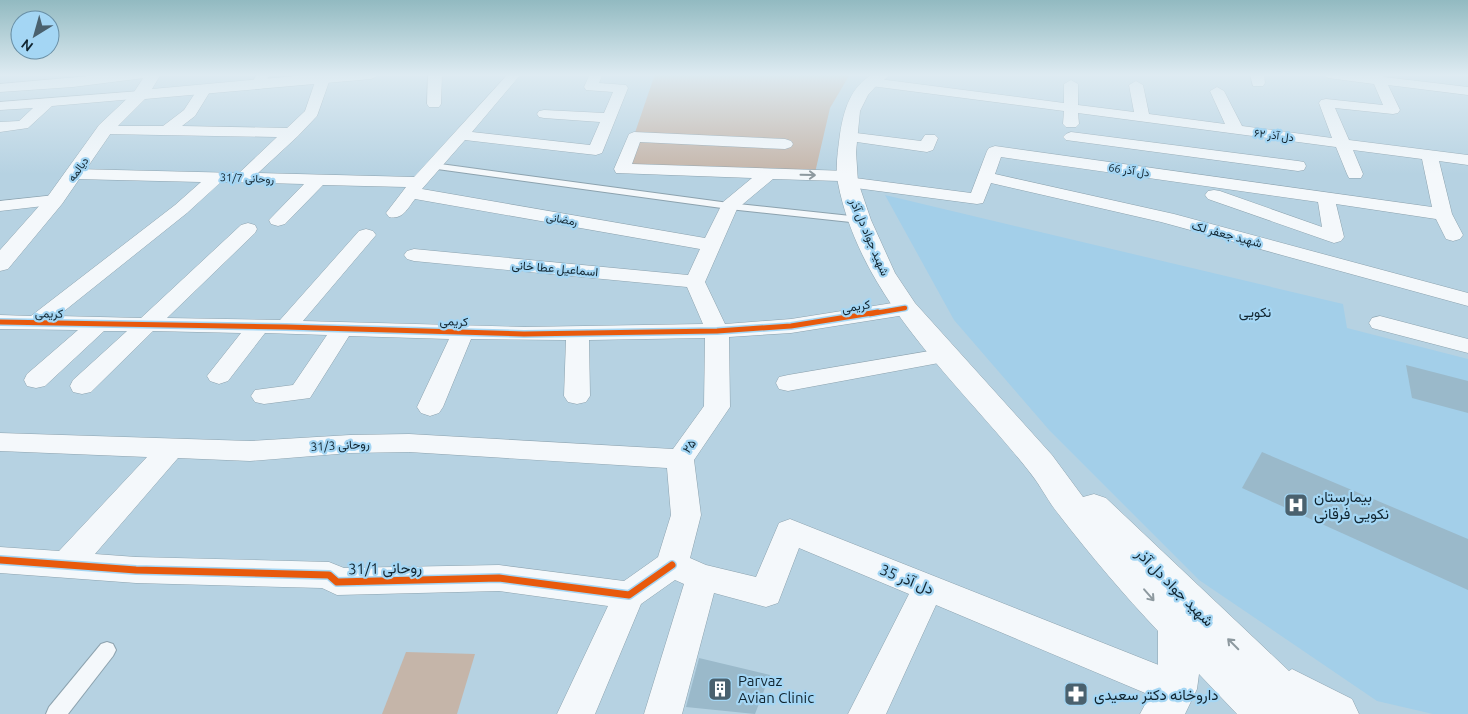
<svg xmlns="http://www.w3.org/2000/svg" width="1468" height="714" font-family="Ubuntu,Vazirmatn,sans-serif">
	<rect width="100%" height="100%" fill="#b6d2e2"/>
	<polygon fill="#a3cfe9" points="885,195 1343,304 1347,328 1468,359 1468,714 1433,714 1377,701 1199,580 1050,431 954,320"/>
	<g fill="#c5b5a9">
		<polygon points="655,74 850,74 830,108 814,177 624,165"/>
		<polygon points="406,652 475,654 457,714 382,714"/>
	</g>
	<g fill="#9ab9ca">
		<polygon points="1406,365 1468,381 1468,413 1412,398"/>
		<polygon points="1262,452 1468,539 1468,590 1242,488"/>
		<polygon points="699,658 770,675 755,714 686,707"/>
	</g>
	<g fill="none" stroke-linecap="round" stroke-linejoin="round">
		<g stroke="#8ca2ae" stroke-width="2">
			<g id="service">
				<polygon points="433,163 729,203 860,217 865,220 860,223 729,209 430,168 429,166"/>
				<polygon points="107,642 113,644 116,650 113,656 68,714 46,714 49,707 101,644"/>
			</g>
		</g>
		<g stroke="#8ca2ae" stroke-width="1">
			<g id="minor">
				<polygon points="111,74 150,74 144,78 73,87 0,92 0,84"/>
				<polygon points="257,74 270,74 263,88 258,89 251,85"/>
				<polygon points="428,74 442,74 441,104 439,107 429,107 427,104"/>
				<path d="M508,74h13l-49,58 118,13 10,-23 -56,-4 -5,-1 -2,-3 2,-3 5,-1 60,3 9,-21 -27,-2 -2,-3 6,-13h13l-4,9 27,2 2,3 -26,65 -6,2 -131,-15 -43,49 283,49 18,-36 29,-24 -136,-5 -2,-4 15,-35 5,-2 151,7 6,2 2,3 -2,3 -6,2 -145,-7 -8,22 216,7 6,1 2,4 -1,2 116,15 16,-42 2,-3 6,-2 437,61 -10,-48 -69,-9 10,24 -2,4h-12l-2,-4 -11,-27 -258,-34 1,11 -3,3h-10l-3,-3 1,-13 -193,-25 -7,-4 7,-4 193,25v-19l7,-4 7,4v21l56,7 -5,-27 7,-4 7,4 6,29 76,10 -15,-33 7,-4 7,4 18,35 90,12 -13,-35 2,-3 5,-1 57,6 -9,-21 -46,-6 -6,-4h61l1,3 84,10v8l-80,-10 12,25 -2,3 -5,1 -58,-6 14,32 119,15v10l-29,-4 13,53 11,21 -3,4 -7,2 -7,-2 -10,-20 -100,-15 8,33 -3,4 -7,2 -126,-44 -3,-4 3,-4 6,-1 6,1 102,36 -4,-25 -317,-45 -6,17 179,40 294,79v13l-307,-84 -170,-39 -8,20 -6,1 -129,-17 -6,-1 -2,-5 -67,-2 -36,30 -32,73 20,42 66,-5 114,-18 8,2 3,5 -3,5 -8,2 -114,18 -62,4 1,70 -36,53 7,55 -11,43 16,7 50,12 23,-54 11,-4 399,158 5,12 -5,12 -13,5 -240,-101 -50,109h-38l61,-120 -110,-46 -21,55 -12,4 -52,-14 -32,121h-38l40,-130 -9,-4 -34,24 -46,110h-38l51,-108 -109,-15 -162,4 -15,-7 -186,-5 -136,-10v-26l59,4 88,-94 -147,-6v-18l250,8 100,-6 59,-1 264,15 31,-43 1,-68 -116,2 1,56 -4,6 -9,2 -9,-2 -4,-6 2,-56 -95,-1 -28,68 -4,6 -9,3 -9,-3 -4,-6 32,-68 -100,-3 -39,62 -46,6 -9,-2 -4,-6 4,-6 38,-5 34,-50 -62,-2 -37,48 -9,3 -9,-3 -3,-5 34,-43 -88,-2 -62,61 -9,2 -9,-2 -3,-6 3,-6 54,-49h-23l-59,55 -9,2 -9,-2 -3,-6 3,-6 51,-44 -78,-1v-14l31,1 144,-111 26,-23 -126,-3 -6,-1 -2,-4 2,-4 6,-1 164,4 38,-36 -172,-3 -5,-2 -3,-3 3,-3h63l21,-16 15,-23 5,-1 7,4 -16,26 -13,10 105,2 18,-17 11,-32 7,-4 7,4 -13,37 -19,20 -40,37 156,4zM221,182l83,2 -35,36 2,4 7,2 7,-2 38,-39 83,2 -20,26 3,4c14,3 18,-8 26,-18l285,50 -12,26 -274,-26 -7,2 -3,4 3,4 7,2 273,26 16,37 -179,3 -221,-6 73,-86 -3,-4 -7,-2 -7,2 -79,89 -113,-2 88,-85 2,-4 -2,-4 -7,-2 -7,2 -100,93 -83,-2 129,-103zM409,452l258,16 4,47 -13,42 -34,24 -125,-16 -155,3 -15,-6 -193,-5 -41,-3 83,-96 72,3 100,-8z"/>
				<polygon points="1250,74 1264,74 1265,83 1263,86 1253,86"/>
				<polygon points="140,91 147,95 145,98 52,106 28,128 0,132 0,122 19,121 33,108 0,110 0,102"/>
				<polygon points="848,132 921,141 925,135 935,135 938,138 933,150 927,152 843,140 840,137 843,134"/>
				<polygon points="1071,132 1298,161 1304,162 1306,166 1304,170 1298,171 1066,140 1063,137 1066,134"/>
				<polygon points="55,195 61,196 64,200 61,204 0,211 0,201"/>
				<polygon points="1380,316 1468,339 1468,353 1372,328 1369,323 1372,318"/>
				<polygon points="947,348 955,350 959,355 955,360 788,391 779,389 776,383 779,377 788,375"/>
			</g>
		</g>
		<g stroke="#8ca2ae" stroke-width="1">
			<polygon id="secondary" points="146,74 161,74 152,89 317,74 378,74 376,77 371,79 145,99 111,133 62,204 8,269 0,271 0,250 48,196 99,125 134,92"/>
		</g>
		<g stroke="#8ca2ae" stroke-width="1">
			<path id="primary" d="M873,74h19l-15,11 -9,10 -8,16 -4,41 2,30 13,38 24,53 20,30 137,152 31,42 11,-3 12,4 183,173 3,-2 60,30 7,15h-122l-38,-40 -2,15 -12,25h-45l16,-30 2,-14v-39c-34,-36 -67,-75 -98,-115 -12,-14 -20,-32 -32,-46 -71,-89 -167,-170 -190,-287 -3,-15 0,-33 2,-49 4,-24 10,-47 33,-60z"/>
		</g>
		<use href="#service" fill="#f4f8fb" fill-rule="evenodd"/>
		<use href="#minor" fill="#f4f8fb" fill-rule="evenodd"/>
		<use href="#secondary" fill="#f4f8fb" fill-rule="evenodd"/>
		<use href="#primary" fill="#f4f8fb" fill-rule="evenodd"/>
		<g stroke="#a4d6f4" stroke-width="7">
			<polyline id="cycleway-far2" points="870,314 905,308"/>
		</g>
		<g stroke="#a4d6f4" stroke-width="8">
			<polyline id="cycleway-far1" points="0,322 286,327 524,334 717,331 791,326 878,312"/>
		</g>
		<g stroke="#a4d6f4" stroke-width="10">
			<polyline id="cycleway" points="0,560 136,570 329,575 337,582 499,578 629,595 672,565"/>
		</g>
		<use href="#cycleway-far2" stroke="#e8590c" stroke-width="4.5"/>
		<use href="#cycleway-far1" stroke="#e8590c" stroke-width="5"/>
		<use href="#cycleway" stroke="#e8590c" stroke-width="7"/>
	</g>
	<defs><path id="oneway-shaft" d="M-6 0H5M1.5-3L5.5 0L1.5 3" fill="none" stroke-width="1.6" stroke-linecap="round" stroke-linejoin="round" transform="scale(1.25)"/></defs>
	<g stroke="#8d999f">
		<use href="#oneway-shaft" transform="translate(808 175) rotate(1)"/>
		<use href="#oneway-shaft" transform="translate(1149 595) rotate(49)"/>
		<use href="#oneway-shaft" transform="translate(1233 644) rotate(-135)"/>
	</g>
	<linearGradient id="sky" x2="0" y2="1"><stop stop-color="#92bac1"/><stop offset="0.43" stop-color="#deebf2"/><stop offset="1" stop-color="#deebf2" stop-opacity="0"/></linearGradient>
	<rect width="1468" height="174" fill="url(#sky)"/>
	<defs>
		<g id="hospital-square" transform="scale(1.25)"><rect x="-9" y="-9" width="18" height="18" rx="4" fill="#4a616e" stroke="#a4d6f4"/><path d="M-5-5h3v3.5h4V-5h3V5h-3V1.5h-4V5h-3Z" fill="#fff"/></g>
		<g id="building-square" transform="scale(1.25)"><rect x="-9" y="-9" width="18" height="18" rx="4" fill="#4a616e" stroke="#a4d6f4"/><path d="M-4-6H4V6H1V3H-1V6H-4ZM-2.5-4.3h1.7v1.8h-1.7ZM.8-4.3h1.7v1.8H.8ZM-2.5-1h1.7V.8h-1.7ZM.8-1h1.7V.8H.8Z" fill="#fff"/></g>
		<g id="pharmacy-square" transform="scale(1.25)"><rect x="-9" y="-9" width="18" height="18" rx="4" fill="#4a616e" stroke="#a4d6f4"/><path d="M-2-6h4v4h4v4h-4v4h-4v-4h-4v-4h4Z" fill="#fff"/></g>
	</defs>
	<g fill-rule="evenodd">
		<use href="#hospital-square" x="1296" y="505"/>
		<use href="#building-square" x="720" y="689"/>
		<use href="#pharmacy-square" x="1076" y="694"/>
	</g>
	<g text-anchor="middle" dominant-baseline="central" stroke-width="4.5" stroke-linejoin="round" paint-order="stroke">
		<g font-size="11" fill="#10242f" stroke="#a4d6f4">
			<text transform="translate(1274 135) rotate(7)">دل آذر ۶۲</text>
			<text transform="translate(78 169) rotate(-55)">دیالمه</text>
			<text transform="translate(1129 170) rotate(8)">دل آذر 66</text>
			<text transform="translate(247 178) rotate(2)">روحانی 31/7</text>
			<text transform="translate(562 219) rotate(10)">رمضانی</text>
		</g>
		<g font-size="12" fill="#10242f" stroke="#a4d6f4">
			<text transform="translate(1227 234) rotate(15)">شهید جعفر لک</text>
			<text transform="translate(870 237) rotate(67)">شهید جواد دل آذر</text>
			<text transform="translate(555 268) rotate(5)">اسماعیل عطا خانی</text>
			<text transform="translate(856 306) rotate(-9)">کریمی</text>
			<text transform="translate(49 313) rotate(1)">کریمی</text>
			<text transform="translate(454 321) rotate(2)">کریمی</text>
			<text transform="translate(340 445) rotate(-3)">روحانی 31/3</text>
			<text transform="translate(689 446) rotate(-55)">۲۵</text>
		</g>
		<g font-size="14" fill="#10242f" stroke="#a4d6f4">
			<text x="1255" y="312">نکویی</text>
		</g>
		<g font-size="15" fill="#10242f" stroke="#a4d6f4" text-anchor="start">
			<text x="1314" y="496">بیمارستان<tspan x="1314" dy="17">نکویی فرقانی</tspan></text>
			<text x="738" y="680">Parvaz<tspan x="738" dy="17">Avian Clinic</tspan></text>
			<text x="1094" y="694">داروخانه دکتر سعیدی</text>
		</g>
		<g font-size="15" fill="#10242f" stroke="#a4d6f4">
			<text transform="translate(385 568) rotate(-1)">روحانی 31/1</text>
			<text transform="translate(907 579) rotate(22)">دل آذر 35</text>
			<text transform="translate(1175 587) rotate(45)">شهید جواد دل آذر</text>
		</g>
	</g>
	<g transform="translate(35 35) rotate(217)"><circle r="24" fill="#a4d6f4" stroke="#698fa5"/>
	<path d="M0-4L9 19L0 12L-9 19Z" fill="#4a616e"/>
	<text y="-8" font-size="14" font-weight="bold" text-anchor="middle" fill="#10242f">N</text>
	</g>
</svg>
